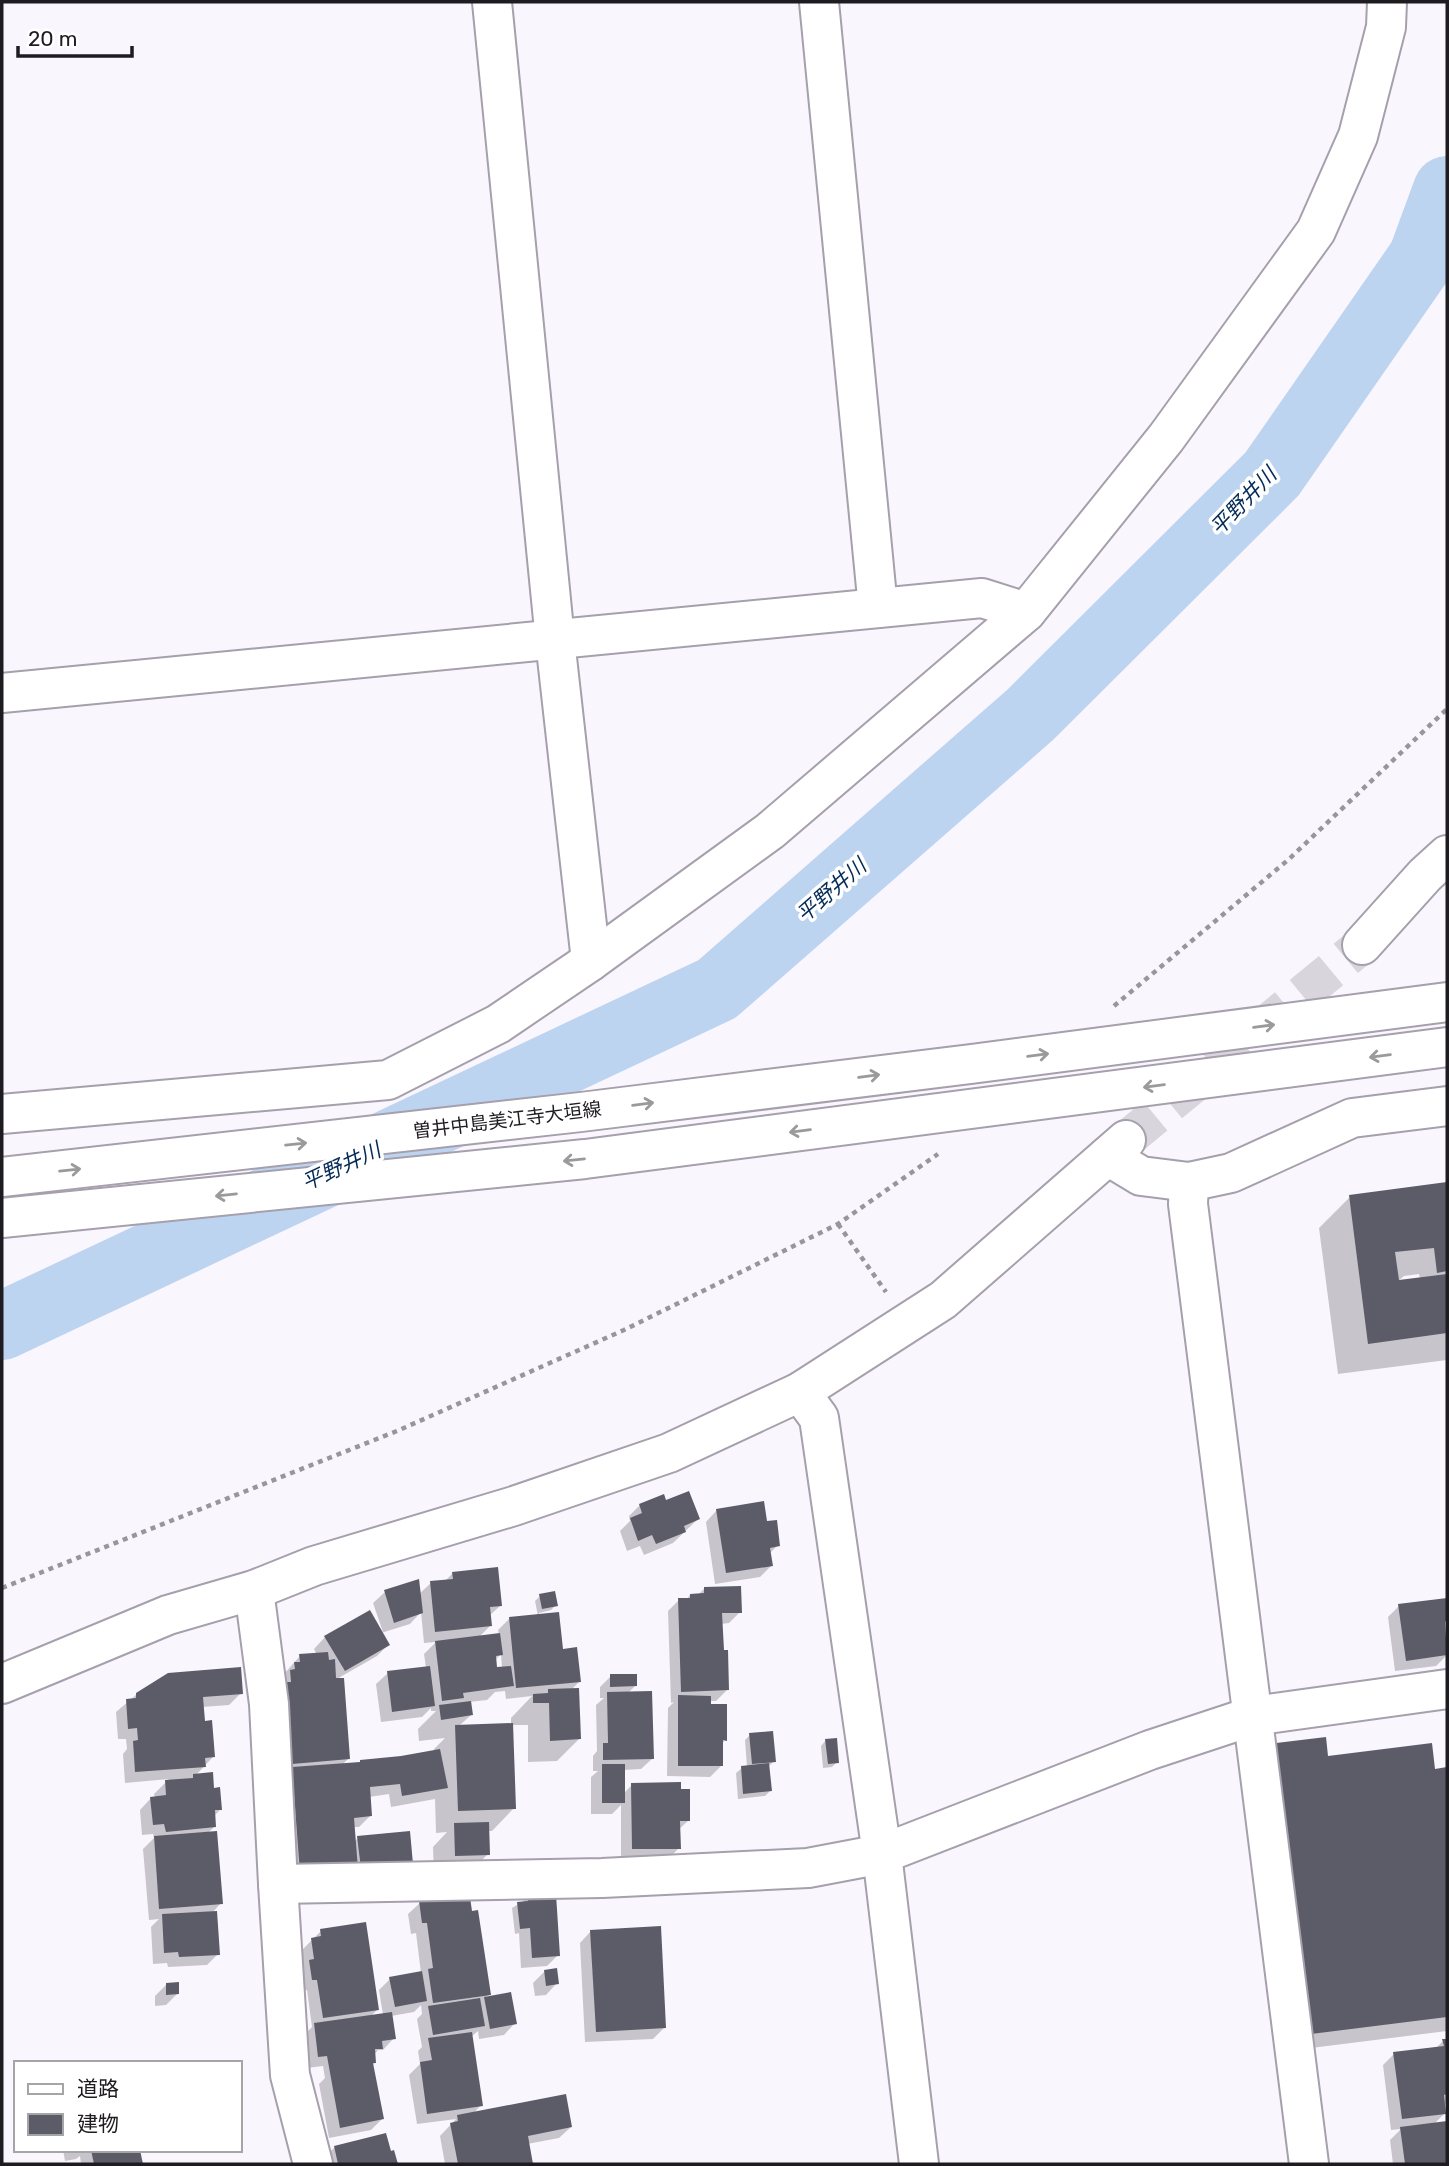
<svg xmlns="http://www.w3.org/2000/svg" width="1449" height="2166" font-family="Rubik,'Noto Sans JP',sans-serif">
	<rect width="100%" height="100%" fill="#faf6fe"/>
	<g fill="#0003" fill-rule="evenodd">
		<path d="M1447,1184v176l-109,14 -19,-146 31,-31zM1419,1274l1,5 -22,2 6,-5z"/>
		<polygon points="665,1502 698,1519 673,1543 644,1555 640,1546 627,1551 620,1531 630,1521 629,1516 640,1505"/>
		<polygon points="717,1510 765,1523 778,1545 769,1554 771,1566 760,1577 715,1584 706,1522"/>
		<path d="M453,1573l47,33 -11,10 1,10 -11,11 20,-2 -1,-5 12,-12 28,-2 -3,-15 5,-5 16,9 -5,5 -12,3v2l40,67 -8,8 8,49 -22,22 -29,1v-37h-17l3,83 -22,23h-5l1,23 -22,22 -32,1 -1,-30 14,-15 -11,1 -1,-34 -44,8 -2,-13 -20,3 2,18 -12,12h-6l1,15 4,-4 51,-5 -65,47 -55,4 -6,-209 17,-19 17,-1 -3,-6 11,-12 58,-5 -10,-29 12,-11 33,-11 1,13 12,-11 14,-2zM421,1612l3,31 12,-1 -12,12 2,14 -38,5 -12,11 5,38 41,-5 9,-9v3h5l-18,18 1,12 26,-3 -11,11v3l-92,13 7,-7 -14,-78 42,-24 11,-11 -7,-12 29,-9zM501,1654l1,14 -6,1 -1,-9zM505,1691l1,8 26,-3 -21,22v6l-52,2 12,-11 -2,-13 18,-2 8,-8z"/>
		<polygon points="704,1589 740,1612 729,1623 721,1624 727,1690 716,1701 710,1701 725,1740 722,1744 721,1766 710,1777 667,1776 668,1708 674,1702 671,1703 668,1611 679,1600 686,1600 690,1595 698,1595"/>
		<polygon points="1446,1599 1447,1621 1444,1625 1447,1655 1436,1666 1395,1671 1388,1617 1399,1606"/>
		<polygon points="611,1676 635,1686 628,1693 653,1758 641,1769 623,1770 624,1793 632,1785 688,1821 678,1830 679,1848 667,1860 621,1860 621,1805 612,1814 591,1814 591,1777 598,1771 593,1771 593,1756 597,1751 596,1705 604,1698 600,1698 600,1687"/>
		<polygon points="241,1693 229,1705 202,1707 203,1723 214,1756 195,1776 213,1789 221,1809 214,1816 215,1826 207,1834 221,1903 212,1913 218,1954 207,1965 168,1967 167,1963 153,1964 151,1927 159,1919 149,1920 143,1849 154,1838 153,1834 142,1835 140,1810 151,1798 155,1798 154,1794 169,1779 125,1783 123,1754 127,1749 126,1739 118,1739 116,1712 137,1694"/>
		<polygon points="750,1735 774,1761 768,1767 770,1791 765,1796 738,1799 736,1773 742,1768 747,1767 745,1740"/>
		<polygon points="826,1740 837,1762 832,1767 823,1768 821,1746"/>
		<polygon points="1327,1758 1433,1771 1447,1769 1447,2031 1287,2051"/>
		<polygon points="528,1898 558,1955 547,1966 521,1968 519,1933 515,1934 512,1908"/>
		<polygon points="420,1903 489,1994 484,1999 510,1994 515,2023 504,2035 479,2039 478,2031 471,2037 481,2105 473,2114 571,2127 559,2138 527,2144 531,2164 445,2164 440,2136 456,2119 417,2124 409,2075 420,2064 418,2051 422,2047 417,2019 422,2014 421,2005 414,2012 391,2016 394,2038 383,2050 378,2050 374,2055 375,2063 372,2066 382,2119 371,2130 329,2138 319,2084 325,2078 323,2066 307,2068 303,2036 312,2027 307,1990 301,1991 298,1973 303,1968 301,1951 321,1931 377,2010 370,2017 383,2015 379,1990 390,1979 421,1973 416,1933 411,1934 408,1914"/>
		<polygon points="591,1931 664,2028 653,2039 585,2042 580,1943"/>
		<polygon points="544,1972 557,1983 546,1995 535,1996 533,1983"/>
		<polygon points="166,1985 178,1993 166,2005 155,2006 155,1996"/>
		<polygon points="1443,2041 1447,2041 1447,2103 1444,2104 1445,2113 1433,2125 1447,2123 1447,2164 1393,2164 1390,2140 1401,2129 1391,2130 1383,2065 1394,2054 1436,2048"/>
		<polygon points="335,2147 393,2152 396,2164 325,2164 323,2159"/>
		<polygon points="63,2150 140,2150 141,2164 81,2164 80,2156 76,2159 65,2161"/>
	</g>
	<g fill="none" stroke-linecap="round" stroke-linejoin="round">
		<polyline stroke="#bdd4f1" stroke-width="68" points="2,1326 717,989 1030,715 1272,474 1422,258 1447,190"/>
	</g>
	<g fill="#5b5c68">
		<polygon points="1447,1182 1447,1271 1437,1273 1434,1248 1395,1252 1399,1280 1447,1274 1447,1333 1368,1344 1349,1195"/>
		<polygon points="689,1491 700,1519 684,1526 686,1532 656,1544 652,1535 638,1541 630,1518 642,1513 639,1504 664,1494 666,1500"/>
		<polygon points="764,1501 767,1521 777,1520 780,1546 770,1548 773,1566 726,1573 716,1509"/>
		<polygon points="498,1567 502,1606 490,1607 492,1626 435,1632 430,1581 453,1579 452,1572"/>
		<polygon points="419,1579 423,1613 394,1623 384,1590"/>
		<polygon points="741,1586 742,1613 722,1613 724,1650 728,1650 729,1690 681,1692 678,1598 690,1598 690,1594 704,1593 704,1587"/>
		<polygon points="555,1591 558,1606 542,1609 539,1594"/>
		<polygon points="1447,1598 1447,1621 1445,1621 1447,1655 1406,1661 1398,1604"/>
		<polygon points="370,1610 390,1645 345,1671 324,1636"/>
		<polygon points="559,1612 563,1649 577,1647 581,1682 516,1688 509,1617"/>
		<polygon points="500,1633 503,1655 496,1656 497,1667 511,1666 514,1686 463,1693 464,1698 442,1701 435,1641"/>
		<polygon points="328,1652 329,1660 335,1659 336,1678 344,1678 350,1759 292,1764 286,1682 291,1682 290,1670 295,1669 294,1662 300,1662 299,1654"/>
		<polygon points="430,1666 435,1706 392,1712 387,1671"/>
		<polygon points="241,1667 243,1694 203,1697 205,1721 212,1720 215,1757 205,1758 206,1767 135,1772 133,1741 138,1740 137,1728 128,1729 126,1699 136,1698 136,1693 168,1673"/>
		<polygon points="610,1674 637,1674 637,1686 610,1687"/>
		<polygon points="579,1688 581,1739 550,1741 549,1703 533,1703 533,1694 548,1693 548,1689"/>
		<polygon points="652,1691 654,1759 603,1760 603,1743 608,1743 607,1692"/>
		<polygon points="678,1695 711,1696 711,1704 727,1704 727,1741 723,1740 723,1766 678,1766"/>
		<polygon points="471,1701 473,1715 441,1720 439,1705"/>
		<polygon points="513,1723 516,1809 458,1811 455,1725"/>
		<polygon points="773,1731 776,1762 752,1764 749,1733"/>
		<polygon points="1326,1737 1328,1756 1432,1743 1435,1769 1447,1767 1447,2017 1303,2035 1267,1744"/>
		<polygon points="837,1738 839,1763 828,1764 825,1739"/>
		<polygon points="440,1749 448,1788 402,1796 400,1784 370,1787 372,1816 354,1818 358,1869 300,1873 292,1767 360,1762 360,1760 401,1756"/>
		<polygon points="769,1763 772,1791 743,1794 741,1766"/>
		<rect x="602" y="1764" width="23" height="39"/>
		<polygon points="213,1772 214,1788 220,1787 222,1810 215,1810 216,1827 166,1832 164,1824 153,1825 150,1797 166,1795 165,1780 193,1778 193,1774"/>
		<polygon points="681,1782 681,1789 690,1789 690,1821 680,1821 681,1849 632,1849 631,1783"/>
		<polygon points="489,1822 490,1855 455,1856 454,1823"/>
		<polygon points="217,1831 223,1904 159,1909 154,1836"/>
		<polygon points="410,1831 413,1864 361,1869 357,1836"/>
		<polygon points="556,1894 560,1956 532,1958 530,1928 520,1929 517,1902 528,1901 528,1896"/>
		<polygon points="470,1897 472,1911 478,1910 491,1995 433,2003 428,1969 433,1968 427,1923 422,1923 419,1901"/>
		<polygon points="217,1911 220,1955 179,1957 178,1952 164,1953 162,1914"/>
		<polygon points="366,1922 379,2010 323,2018 317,1980 312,1980 309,1960 314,1959 311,1938 321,1936 320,1929"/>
		<polygon points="661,1926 666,2028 596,2032 590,1930"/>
		<polygon points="557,1968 559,1984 546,1986 544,1970"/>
		<polygon points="422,1971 427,2001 395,2007 389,1977"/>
		<polygon points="179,1982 179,1994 166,1995 166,1983"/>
		<polygon points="511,1992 517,2024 490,2029 484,1997"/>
		<polygon points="480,1998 485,2026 433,2035 428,2006"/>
		<polygon points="392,2012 396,2039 382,2041 383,2049 375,2049 376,2063 373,2063 384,2119 340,2128 327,2056 318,2057 314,2023"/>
		<polygon points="472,2032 483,2106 427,2114 420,2062 432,2060 428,2038"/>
		<polygon points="1442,2039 1447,2039 1447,2094 1444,2095 1446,2114 1402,2119 1393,2052 1444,2046"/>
		<polygon points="566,2094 572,2127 528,2136 533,2164 458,2164 450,2123 458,2121 457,2115"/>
		<polygon points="1447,2121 1447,2164 1405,2164 1400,2127"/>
		<polygon points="386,2133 391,2151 394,2150 398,2164 338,2164 334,2146"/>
		<polygon points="91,2150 140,2150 143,2164 94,2164"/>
	</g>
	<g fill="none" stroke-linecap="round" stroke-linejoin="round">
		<polyline stroke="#d9d5dd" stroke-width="38" stroke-dasharray="38 19" stroke-linecap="butt" points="1126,1140 1362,945"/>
		<g stroke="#a69fac" stroke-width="42">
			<g id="minor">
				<polyline points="492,2 555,640 591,961"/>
				<polyline points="819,2 878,608"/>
				<polyline points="2,693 982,598 1026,612"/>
				<polyline points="1362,945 1425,875 1447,855"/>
				<polyline points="2,1114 388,1080 498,1024 591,961 770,831 1026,612 1166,438 1316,231 1358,136 1386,27 1387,2"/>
				<polyline points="1108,1156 1141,1176 1189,1182 1231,1173 1352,1118 1447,1106"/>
				<polyline points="1189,1182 1188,1204 1309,2164"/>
				<polyline points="800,1392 819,1418 882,1854 919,2164"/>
				<polyline points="254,1590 269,1704 278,1884 290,2075 313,2164"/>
				<polyline points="2,1684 168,1615 254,1590 314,1566 514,1506 669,1453 800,1392 943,1300 1126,1140"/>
				<polyline points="278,1884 602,1878 808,1868 882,1854 1150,1750 1253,1716 1447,1689"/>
			</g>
		</g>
		<g stroke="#a69fac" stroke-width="42">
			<g id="major">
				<polyline points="2,1177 581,1112 971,1064 1447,1002"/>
				<polyline points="2,1218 585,1159 1447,1047"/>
			</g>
		</g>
		<g stroke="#98959b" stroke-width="4.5" stroke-dasharray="5 5" stroke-linecap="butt">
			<polyline points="1114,1006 1288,860 1447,709"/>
			<polyline points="838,1224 886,1292"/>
			<polyline points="2,1588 397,1431 624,1330 838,1224 938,1154"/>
		</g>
		<use href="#minor" stroke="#fff" stroke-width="38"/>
		<use href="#major" stroke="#fff" stroke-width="38"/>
	</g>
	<defs><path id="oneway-shaft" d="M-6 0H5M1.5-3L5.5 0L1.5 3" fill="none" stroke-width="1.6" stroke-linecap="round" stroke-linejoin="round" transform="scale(1.75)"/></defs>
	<g stroke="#9a999b">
		<use href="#oneway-shaft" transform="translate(1264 1026) rotate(-7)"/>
		<use href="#oneway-shaft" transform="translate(1038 1055) rotate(-7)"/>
		<use href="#oneway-shaft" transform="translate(1380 1056) rotate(173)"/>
		<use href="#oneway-shaft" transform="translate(869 1076) rotate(-7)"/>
		<use href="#oneway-shaft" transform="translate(1154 1086) rotate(173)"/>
		<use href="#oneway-shaft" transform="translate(643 1104) rotate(-7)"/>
		<use href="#oneway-shaft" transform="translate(800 1131) rotate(173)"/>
		<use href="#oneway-shaft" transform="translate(296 1144) rotate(-6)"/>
		<use href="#oneway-shaft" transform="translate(574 1160) rotate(174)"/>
		<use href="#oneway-shaft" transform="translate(70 1170) rotate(-6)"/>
		<use href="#oneway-shaft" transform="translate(226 1195) rotate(174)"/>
	</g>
	<g text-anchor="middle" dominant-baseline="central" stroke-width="7" stroke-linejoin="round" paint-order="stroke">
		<g font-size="19" fill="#1f1c21" stroke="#fff">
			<text transform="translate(507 1120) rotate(-7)">曽井中島美江寺大垣線</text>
		</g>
		<g font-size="21" font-style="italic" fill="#042b57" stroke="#fff">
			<text transform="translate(1243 501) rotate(-46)">平野井川</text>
			<text transform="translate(831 890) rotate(-41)">平野井川</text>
			<text transform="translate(341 1166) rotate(-25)">平野井川</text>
		</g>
	</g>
	<rect width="1449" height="2166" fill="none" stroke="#1f1c21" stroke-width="7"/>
	<rect x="14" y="2061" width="228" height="91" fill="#ffffff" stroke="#a5a4a6" stroke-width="2"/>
	<rect x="28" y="2084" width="35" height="10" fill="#ffffff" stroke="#a5a4a6" stroke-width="2"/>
	<text x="77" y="2096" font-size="21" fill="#1f1c21">道路</text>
	<rect x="28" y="2114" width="35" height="21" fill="#5b5c68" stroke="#a5a4a6" stroke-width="2"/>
	<text x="77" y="2131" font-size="21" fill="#1f1c21">建物</text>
	<path d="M18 46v10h114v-10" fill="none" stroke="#1f1c21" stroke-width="3.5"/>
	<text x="28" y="46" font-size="21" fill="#1f1c21" stroke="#ffffff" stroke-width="5" paint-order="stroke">20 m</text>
</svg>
